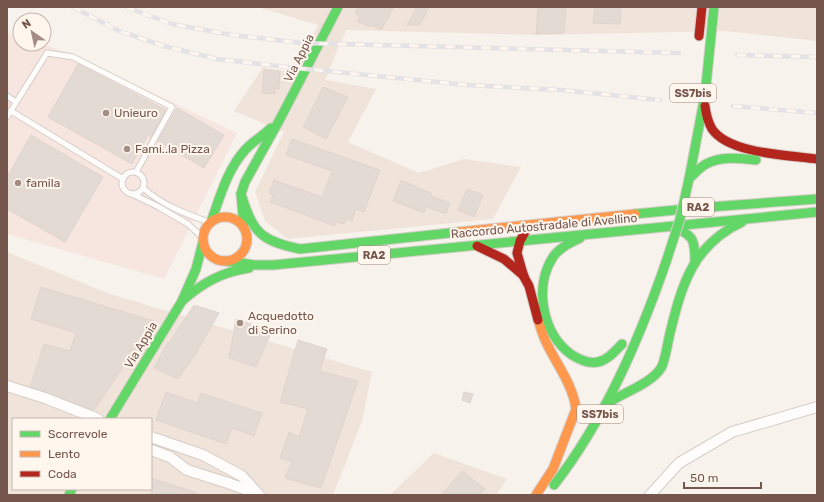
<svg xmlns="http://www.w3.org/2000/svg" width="824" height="502" font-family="Rubik,sans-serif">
	<rect width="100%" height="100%" fill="#f7f2ec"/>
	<g fill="#f0e4da" fill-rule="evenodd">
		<polygon points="258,7 817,7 817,41 725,31 535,35 346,30 325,80 376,89 348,142 419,173 464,159 521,167 493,219 288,239 265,221 255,192 284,132 234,111 263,67 293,73 318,25"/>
		<path d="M7,252l103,42 262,78 -10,49 -29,74h-326zM13,419h138v70h-138z"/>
		<polygon points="434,453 507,479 496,495 390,495"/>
	</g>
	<polygon fill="#f7e6e0" points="7,33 20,37 20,44 42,44 66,52 237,133 164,279 7,234"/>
	<g fill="#e4dad4" stroke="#e0d4ce">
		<polygon points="358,7 394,7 381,30 371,25 370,27 357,21 360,17 355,13"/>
		<polygon points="417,7 429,7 420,25 407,25"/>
		<polygon points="538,7 566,7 564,33 536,34"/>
		<polygon points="595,7 621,7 620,24 593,23"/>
		<polygon points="78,64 166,110 151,137 148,135 132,164 48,117"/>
		<polygon points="264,70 280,71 279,89 275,88 275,94 262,93"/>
		<polygon points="323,87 348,97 326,139 303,127"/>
		<polygon points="177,108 224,135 204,168 158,141"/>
		<polygon points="31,135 103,177 65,242 7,209 7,177"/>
		<polygon points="292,139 380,170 364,212 356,209 352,221 346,219 344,224 336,222 335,226 270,202 273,195 269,193 274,180 322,197 332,171 286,155"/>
		<polygon points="401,180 432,194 431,196 450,203 446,214 426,207 424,213 393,201"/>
		<polygon points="467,189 483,195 474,217 458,210"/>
		<polygon points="41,287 154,321 94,410 30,387 44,344 70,351 76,333 31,319"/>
		<polygon points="194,305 219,313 197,352 178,379 154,368 168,342 169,343"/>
		<polygon points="236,319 272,331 256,367 229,358"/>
		<polygon points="298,340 327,349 320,371 358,381 321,488 285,478 292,462 280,458 289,432 299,437 308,409 280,402"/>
		<polygon points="166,392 197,403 201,393 262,413 254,436 232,428 226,444 156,420"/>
		<polygon points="464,392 473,394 470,403 462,400"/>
		<polygon points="462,471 485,489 480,495 441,495"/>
		<polygon points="151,478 197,493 197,495 151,495"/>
	</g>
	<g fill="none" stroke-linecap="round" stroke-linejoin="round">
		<g stroke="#d6cdc8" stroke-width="7">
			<g id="lane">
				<polyline points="7,96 16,102"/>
				<polyline points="11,111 123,179"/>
				<polyline points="7,117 47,53 73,57 172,107 136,172"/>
				<circle cx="133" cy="183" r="11"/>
				<path d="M143,188c19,17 43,26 66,34"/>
				<polyline points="132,194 157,206 188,224 203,238"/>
			</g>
		</g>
		<g stroke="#d6cdc8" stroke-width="12">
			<g id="street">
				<polyline points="7,386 45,398 98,419"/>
				<polyline points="151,437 203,455 242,476 259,495"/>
				<polyline points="151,450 170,457 187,470 228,483 258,494"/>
				<polyline points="650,495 679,463 732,432 817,407"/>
			</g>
		</g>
		<g stroke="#d6cdc8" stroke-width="11">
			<g id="fast">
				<polyline points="689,179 705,95 714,7"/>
				<path d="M689,179c5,-5 10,-11 17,-15 15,-8 34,-6 50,-4"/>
				<path d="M241,194c12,38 19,47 59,55l159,-17"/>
				<polyline points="635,214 696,208 817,199"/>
				<path d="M211,222c9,-25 16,-52 34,-72 8,-9 18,-14 26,-22"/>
				<path d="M671,227c22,7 24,12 24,34"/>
				<polyline points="244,228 241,194 245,182 280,119 338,7"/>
				<path d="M580,238c-10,5 -21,10 -27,19 -20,31 -10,78 19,98 8,5 17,9 26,7 10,-2 17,-11 24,-18"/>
				<polyline points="226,261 255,265 273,265 817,212"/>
				<path d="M182,301c20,-18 40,-29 67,-33"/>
				<path d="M605,405c16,-12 45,-20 56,-37 4,-6 7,-27 9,-35 12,-49 23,-88 72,-111"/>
				<polyline points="110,419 182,301 196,269 203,242"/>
				<path d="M554,485c51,-66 85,-145 112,-223"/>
				<polyline points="69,495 72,489"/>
			</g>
		</g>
		<g stroke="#d6cdc8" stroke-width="11">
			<g id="slow">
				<circle cx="225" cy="239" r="22"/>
				<polyline points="459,232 635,214"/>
				<path d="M536,495l17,-26 23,-60c-3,-24 -19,-44 -29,-65 -4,-7 -6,-16 -9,-24"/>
			</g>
		</g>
		<g stroke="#d6cdc8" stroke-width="11">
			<g id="jam">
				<polyline points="699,36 702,7"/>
				<path d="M705,106c1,8 3,16 7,23 17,25 77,26 105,30"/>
				<polyline points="525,232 520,241 517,253 524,277 529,286 538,320"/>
				<polyline points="477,246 504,259 524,276"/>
			</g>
		</g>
		<use href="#lane" stroke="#fefdfc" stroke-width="5"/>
		<use href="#street" stroke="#fefdfc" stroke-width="10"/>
		<use href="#fast" stroke="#63d668" stroke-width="9"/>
		<use href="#slow" stroke="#ff974d" stroke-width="9"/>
		<use href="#jam" stroke="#b3261e" stroke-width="9"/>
		<g stroke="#e4e2e5" stroke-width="4.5">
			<g id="rail">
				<polyline points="73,7 119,31 164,46 217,59 306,69 467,85 561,90 660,100"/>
				<polyline points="126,7 172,24 232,35 302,43 679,53"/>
				<polyline points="737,55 817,57"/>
				<polyline points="733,106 817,113"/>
			</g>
		</g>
		<use href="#rail" stroke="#fff6ee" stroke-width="3" stroke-dasharray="9" stroke-linecap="butt"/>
		<g stroke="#d8cfca" stroke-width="11" stroke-linecap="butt">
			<polyline id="fast-bridge" points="666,262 680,219 689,179"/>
		</g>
		<use href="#fast-bridge" stroke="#63d668" stroke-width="9"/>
	</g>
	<g fill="#a28d84" stroke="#fff6ee" stroke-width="1.5">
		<circle cx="106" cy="113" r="4"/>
		<circle cx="127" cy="149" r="4"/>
		<circle cx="18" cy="183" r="4"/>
		<circle cx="240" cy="323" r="4"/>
	</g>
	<g text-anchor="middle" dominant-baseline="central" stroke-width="4" stroke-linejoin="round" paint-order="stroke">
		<g fill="#fff6ee" stroke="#9e867d" stroke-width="1">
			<rect x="670" y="84" width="46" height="18" rx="3"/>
			<rect x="682" y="198" width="32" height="18" rx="3"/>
			<rect x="358" y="246" width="32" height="18" rx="3"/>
			<rect x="577" y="405" width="46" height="18" rx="3"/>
		</g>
		<g font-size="11" font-weight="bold" fill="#75564c">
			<text x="693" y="93">SS7bis</text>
			<text x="698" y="207">RA2</text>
			<text x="374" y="255">RA2</text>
			<text x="600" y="414">SS7bis</text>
		</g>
		<g font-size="12" fill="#75564c" stroke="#fff6ee">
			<text transform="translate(299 58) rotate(-63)">Via Appia</text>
			<text transform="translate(544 226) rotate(-5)">Raccordo Autostradale di Avellino</text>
			<text transform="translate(141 345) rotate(-59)">Via Appia</text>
		</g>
		<g font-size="12" fill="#75564c" stroke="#fff6ee" text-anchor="start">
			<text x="114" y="113">Unieuro</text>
			<text x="135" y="149">Fami..la Pizza</text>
			<text x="26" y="183">famila</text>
			<text x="248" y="316">Acquedotto<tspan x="248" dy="14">di Serino</tspan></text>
		</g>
	</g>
	<rect width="824" height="502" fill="none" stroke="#75564c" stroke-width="16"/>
	<rect x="12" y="418" width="140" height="72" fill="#fff6ee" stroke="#c8b6ad"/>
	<rect x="20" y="431" width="20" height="6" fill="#63d668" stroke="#c8b6ad"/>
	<text x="48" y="438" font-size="12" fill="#75564c">Scorrevole</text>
	<rect x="20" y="451" width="20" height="6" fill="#ff974d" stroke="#c8b6ad"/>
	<text x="48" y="458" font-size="12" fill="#75564c">Lento</text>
	<rect x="20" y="471" width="20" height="6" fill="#b3261e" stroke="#c8b6ad"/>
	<text x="48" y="478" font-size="12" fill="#75564c">Coda</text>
	<g transform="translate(32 32) rotate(326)"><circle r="19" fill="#fff6ee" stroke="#c8b6ad"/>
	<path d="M0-3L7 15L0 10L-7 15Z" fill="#a28d84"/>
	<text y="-6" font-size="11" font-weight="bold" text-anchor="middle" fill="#75564c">N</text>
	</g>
	<path d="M684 482v6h77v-6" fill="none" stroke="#75564c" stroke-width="2"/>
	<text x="690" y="482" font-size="12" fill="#75564c" stroke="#fff6ee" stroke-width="3" paint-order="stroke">50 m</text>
</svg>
